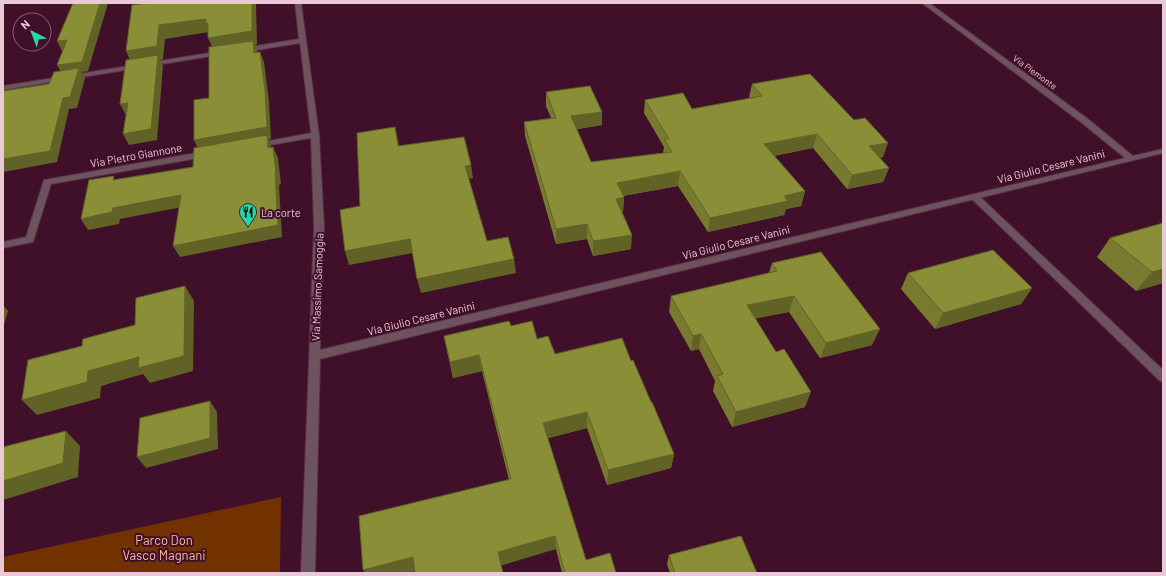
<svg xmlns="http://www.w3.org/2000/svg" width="1166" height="576" font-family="Barlow,sans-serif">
	<rect width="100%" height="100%" fill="#400f29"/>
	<polygon fill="#713200" points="281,497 280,573 3,573 3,557"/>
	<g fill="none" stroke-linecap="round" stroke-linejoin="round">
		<g stroke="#5b2d45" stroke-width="2">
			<polygon id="lane" points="975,194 978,195 1163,370 1163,382 1159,380 972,199 971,197"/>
		</g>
		<g stroke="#5b2d45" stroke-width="2">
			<g id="street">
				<polygon points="295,3 301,3 319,135 324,227 320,350 1125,158 1082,123 922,3 929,3 1088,119 1133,156 1163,149 1163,153 320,359 315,573 301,573 314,227 311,138 258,147 254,145 258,143 311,133 300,43 244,52 241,50 244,48 299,39"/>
				<polygon points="222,51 226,53 224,54 3,90 3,86"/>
				<polygon points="207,151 210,152 211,154 210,156 51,184 33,242 3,248 3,242 26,237 44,180"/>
			</g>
		</g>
		<use href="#lane" fill="#6c535e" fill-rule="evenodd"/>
		<use href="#street" fill="#6c535e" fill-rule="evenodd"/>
	</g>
	<g fill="#777a2f">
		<polygon points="752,84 883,157 879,158 889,168 883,182 847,189 813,148 774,156 805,191 801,206 786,209 784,215 708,232 678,186 623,196 624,197 623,212 622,212 631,249 593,256 587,239 556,244 525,136 524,122 551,118 546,106 546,92 602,112 602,125 577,129 591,162 663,153 664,147 644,113 645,100 692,109 750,98 749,97"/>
		<polygon points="1163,223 1163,283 1136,291 1097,257 1110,238"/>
		<polygon points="772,263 872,345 820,358 789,312 755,318 805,407 732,427 713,391 715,381 699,349 691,351 669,312 671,296 769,273"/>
		<polygon points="908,273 1032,288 1021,304 935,329 901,289"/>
		<polygon points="511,326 537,339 555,354 631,361 674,454 671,468 607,485 587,428 548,438 586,560 616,573 562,573 556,549 415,571 407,573 365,573 509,480 482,371 453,378 444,336"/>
		<polygon points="669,555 757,573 670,573 667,564"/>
	</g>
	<g fill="#616326">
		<polygon points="100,3 108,3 88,71 82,72 85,78 77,108 69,109 57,162 3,172 3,159 63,75 57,65"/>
		<polygon points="252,3 256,3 257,44 255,45 257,51 257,63 214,51 208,38"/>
		<polygon points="206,19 208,23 209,32 165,39 163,59 160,60 163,66 157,140 129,145 123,134 151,129 132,64 126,51 159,25"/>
		<polygon points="67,40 72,49 62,51 57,41"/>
		<polygon points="260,52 264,62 269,101 271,139 269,139 271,147 272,159 199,151 194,140"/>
		<polygon points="128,103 126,115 120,104"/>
		<polygon points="602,112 602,125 572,130 571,116"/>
		<polygon points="395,127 398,140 401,159 398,146"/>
		<polygon points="817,134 813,148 761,158 764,144"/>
		<polygon points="888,143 883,157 864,160 869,146"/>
		<polygon points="273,147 278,158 281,184 279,185 282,237 180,257 173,246 275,173"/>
		<polygon points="471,165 473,178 467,179 465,166"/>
		<polygon points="889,168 883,182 847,189 852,175"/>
		<polygon points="680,171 678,186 616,197 617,183"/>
		<polygon points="805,191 801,206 786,209 784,215 708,232 710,218 784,196"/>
		<polygon points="181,195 187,206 120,219 119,224 88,230 81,219 113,208"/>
		<polygon points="624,197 623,212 615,213 616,199"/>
		<polygon points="587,224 587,239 556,244 556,229"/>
		<polygon points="632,235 631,249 593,256 593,241"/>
		<polygon points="410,239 413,253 349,265 345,251"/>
		<polygon points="514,259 516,273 421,293 417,279"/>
		<polygon points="1163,269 1163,283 1136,291 1152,272"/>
		<polygon points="185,286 194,301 193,371 150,383 143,374 101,386 100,398 37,415 22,400 88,371"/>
		<polygon points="1032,288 1021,304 935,329 943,313"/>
		<polygon points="794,296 789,312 743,321 747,305"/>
		<polygon points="3,305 8,311 3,328"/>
		<polygon points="880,329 872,345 820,358 826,343"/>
		<polygon points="701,334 699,349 691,351 693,336"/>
		<polygon points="479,355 482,371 453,378 450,362"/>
		<polygon points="811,392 805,407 732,427 736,412"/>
		<polygon points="210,401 217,412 218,449 146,468 137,457"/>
		<polygon points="587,412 587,428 545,439 543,423"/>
		<polygon points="66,431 80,446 78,477 3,500 3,481"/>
		<polygon points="674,454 671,468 607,485 608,470"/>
		<polygon points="555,536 556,549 500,566 498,552"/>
		<polygon points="413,557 418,570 407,573 365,573 363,570"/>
	</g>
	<g fill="#8a8e37" stroke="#616326">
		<polygon points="73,3 100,3 82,62 57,65 67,40 57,41"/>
		<polygon points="150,3 252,3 252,31 208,38 208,23 206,24 206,19 159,25 157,46 126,51 132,5"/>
		<polygon points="253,41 254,53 260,52 265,90 267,127 194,140 194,100 209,98 209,47"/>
		<polygon points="158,55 151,129 123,134 128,103 120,104 126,60"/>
		<polygon points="79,68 70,97 63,98 50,151 3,159 3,91 49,84 54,72"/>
		<polygon points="810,74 854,120 865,118 888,143 869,146 889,168 852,175 817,134 764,144 805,191 784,196 788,201 710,218 680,171 617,183 624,197 616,199 632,235 593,241 587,224 556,229 524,122 556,118 546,92 590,86 602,112 571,116 591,162 672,152 664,139 669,139 645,100 683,93 692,109 762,96 752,84"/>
		<polygon points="395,127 398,146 464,137 471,165 465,166 487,241 508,237 514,259 417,279 410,239 345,251 340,210 360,206 357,133"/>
		<polygon points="267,135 268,148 273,147 276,173 275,173 278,225 173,246 181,195 113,208 112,212 81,219 89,180 114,176 113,180 193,167 194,148"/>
		<polygon points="1163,223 1163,269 1152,272 1110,238"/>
		<polygon points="993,250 1032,288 943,313 908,273"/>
		<polygon points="821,252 880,329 826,343 794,296 747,305 776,352 784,349 811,392 736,412 717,376 723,374 701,334 693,336 671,296 777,271 772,263"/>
		<polygon points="185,286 184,356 138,368 139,357 88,371 87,382 22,400 28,360 82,346 83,339 135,325 136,298"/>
		<polygon points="509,321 511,326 532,321 537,339 548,336 555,354 622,338 631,361 633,360 651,402 652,402 674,454 608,470 587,412 543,423 586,560 610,553 616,573 565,573 555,536 498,552 503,573 415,573 413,557 363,570 359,516 511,479 479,355 450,362 444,336"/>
		<polygon points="210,401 210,438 137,457 140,418"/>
		<polygon points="66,431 63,463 3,481 3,447"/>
		<polygon points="741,536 757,573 675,573 669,555"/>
	</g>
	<defs>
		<g id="restaurant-pin" transform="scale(0.9)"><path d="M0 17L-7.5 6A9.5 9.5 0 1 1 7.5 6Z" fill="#2ad5ac" stroke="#400f29"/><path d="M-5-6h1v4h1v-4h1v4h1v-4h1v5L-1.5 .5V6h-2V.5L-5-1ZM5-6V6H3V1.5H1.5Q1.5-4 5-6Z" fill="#111"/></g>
	</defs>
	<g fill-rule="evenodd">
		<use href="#restaurant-pin" x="248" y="212"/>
	</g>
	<g text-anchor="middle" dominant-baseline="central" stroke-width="4" stroke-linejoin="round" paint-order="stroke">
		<g font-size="9" fill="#e9c9d6" stroke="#400f29">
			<text transform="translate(1035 72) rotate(36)">Via Piemonte</text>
		</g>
		<g font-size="11" fill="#e9c9d6" stroke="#400f29">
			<text transform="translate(136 155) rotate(-10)">Via Pietro Giannone</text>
			<text transform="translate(1051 166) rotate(-14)">Via Giulio Cesare Vanini</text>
			<text transform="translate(736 242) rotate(-14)">Via Giulio Cesare Vanini</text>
			<text transform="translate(317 287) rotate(-88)">Via Massimo Samoggia</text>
			<text transform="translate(421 318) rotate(-14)">Via Giulio Cesare Vanini</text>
		</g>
		<g font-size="11" fill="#e9c9d6" stroke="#400f29" text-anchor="start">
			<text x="261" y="212">La corte</text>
		</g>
		<g font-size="13" fill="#f8bc99" stroke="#400f29">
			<text x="164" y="540">Parco Don<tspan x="164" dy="15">Vasco Magnani</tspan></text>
		</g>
	</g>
	<rect width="1166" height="576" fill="none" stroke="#e9c9d6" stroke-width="8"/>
	<g transform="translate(32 32) rotate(318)"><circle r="19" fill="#400f29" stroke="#84596e"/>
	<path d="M0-3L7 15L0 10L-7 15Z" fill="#2ad5ac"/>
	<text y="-6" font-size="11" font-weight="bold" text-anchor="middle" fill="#e9c9d6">N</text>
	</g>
</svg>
